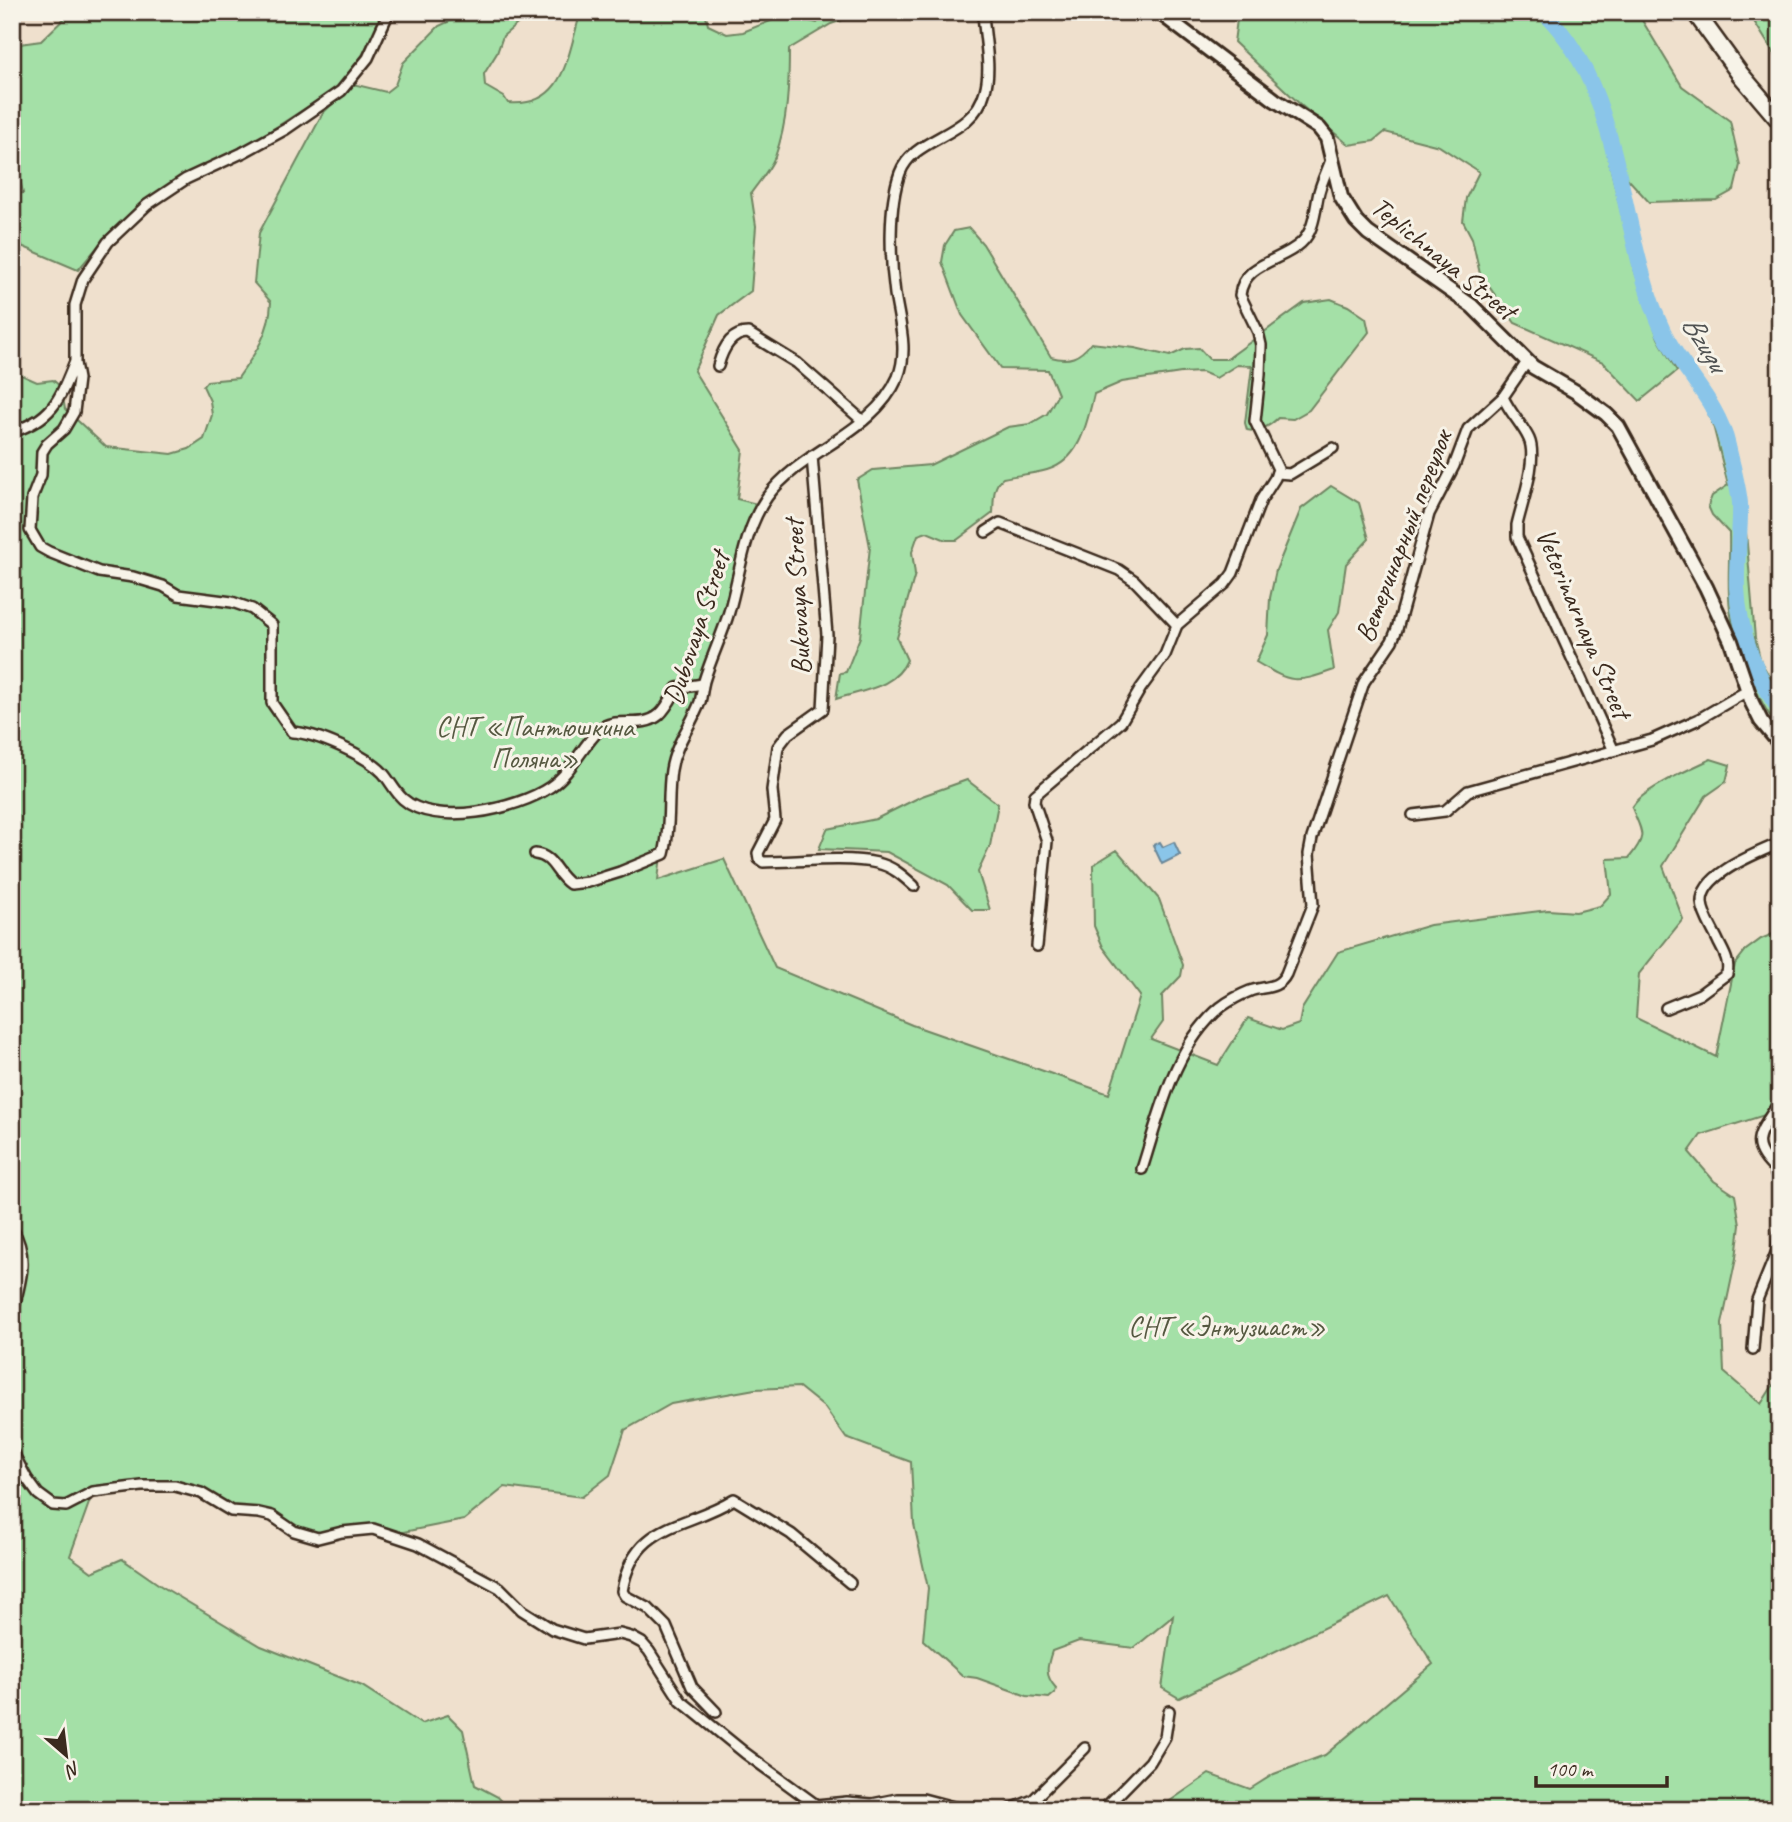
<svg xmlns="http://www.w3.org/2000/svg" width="1792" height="1822" font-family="Caveat,sans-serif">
	<rect width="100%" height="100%" fill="#efe0cd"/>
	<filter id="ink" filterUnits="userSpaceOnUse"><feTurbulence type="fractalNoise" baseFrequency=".0143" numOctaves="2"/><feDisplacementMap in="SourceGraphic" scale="14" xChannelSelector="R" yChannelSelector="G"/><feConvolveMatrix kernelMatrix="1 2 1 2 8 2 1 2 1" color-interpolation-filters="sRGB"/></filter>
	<g filter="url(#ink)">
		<g fill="#a4e0a7" stroke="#708562" stroke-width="2">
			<polygon points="71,12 384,12 363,54 337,88 239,151 183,175 111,231 78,270 12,242 12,194 23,193 12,140 12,45 41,41"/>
			<path d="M469,12h59v3l-25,21 -6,17 -13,21 1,12 19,11 4,6c58,5 59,-49 73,-91h124l3,13 19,9 16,-2 42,-17 32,8 10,-11h39l-35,12 -42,25c0,36 -1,73 -14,108 -5,12 -16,25 -24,36l5,33 -5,65 -32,24 -25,56 49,79 -6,49 24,6 -61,200 -25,38 -17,137 66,-21 51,109 137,57 197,69 31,-98 -37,-49 -9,-21 -1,-61 24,-15 42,49 24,66 -2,11 -19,20 1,26 -12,17 67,26 30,-47 34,12 17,-6 3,-15 36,-57 92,-27 118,-15 28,2 24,-6 11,-12 -4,-35 22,-1c19,-23 13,-25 3,-50 8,-18 60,-40 79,-49l19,6 -4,17 -20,14 -43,70 20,53 -44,55 -3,44 80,39 19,-93 11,-14 15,-11 19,-8v153l-12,30 -67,21 -12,17 25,29 21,14 5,30 -4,33 -14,66 2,48 37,32 16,-25v-91l3,-2v524h-623l52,-36 41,15 24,-15 51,-19 108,-91 -44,-68 -210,102 -17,-10 11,-72 -39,32 -55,-7 -27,10c-5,15 -8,24 4,37l-1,5 -6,5 -22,-2 -50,-18 -14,-2 -40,-36 5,-52 -14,-64 -3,-62 -65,-24 -21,-30 -26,-21 -44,2 -84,15 -46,26 -15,45 -28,22 -77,-10 -41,33 -76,15 -16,-6 -54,9 -46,-22 -32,-4 -65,-26 -82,6 -23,64 22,16 30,-13 39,27 100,60 101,40 59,38 27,-9 15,15 12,55 23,12 12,13h-498v-1436l5,-1 20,9 16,-2 8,7 4,22 41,38 66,7 17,-5 15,-10 8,-24 -2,-14 -7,-15 4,-5 31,-3c17,-24 32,-45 33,-76l-17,-19 5,-50 64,-120 30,-29 33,8 9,-7 8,-22 36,-37z"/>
			<polygon points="1238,12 1637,12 1682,86 1730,121 1740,165 1734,190 1716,200 1649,202 1608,157 1635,272 1658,338 1677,371 1640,401 1603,362 1515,323 1480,274 1472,238 1463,221 1466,198 1479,172 1439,146 1385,132 1374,141 1349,145 1302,106 1234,42"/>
			<polygon points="1754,12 1780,12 1780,63 1752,18"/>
			<path d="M969,228l14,16 68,113c18,5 28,1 40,-14l44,5 35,8 15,-7 14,-1 10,11h18l77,-56 27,-4 17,7 18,12 3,14 -60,78 -16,9 -15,-1c-8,8 -20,15 -31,12l-2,-7 7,-57 -15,-1 -21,13 -14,-6 -21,1 -59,9 -28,12c-7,29 -14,67 -47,76 -14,4 -29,5 -44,8 -11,8 -9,22 -10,35l-36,27h-11l-19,-8 -9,3 -6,17 3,22 -18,64 10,22c-12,28 -44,30 -71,39l4,-26 6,-1 14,-35 10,-90 -13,-67 16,-10 57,-5 78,-38 22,-3 17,-10 11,-20 -10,-24 -47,-1 -39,-54 -20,-53 3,-17 9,-14z"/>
			<path d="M1706,408l36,77 13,153 6,24 19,32v33c-21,-16 -46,-92 -50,-118 -3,-24 0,-51 -1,-76l-17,-18 -4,-9 4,-10 16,-11 -14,-56z"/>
			<path d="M1331,486l28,17 10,36 -23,25 -7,48 -11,18 6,40c-40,14 -42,13 -78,-8l12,-27 2,-37 6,-28 25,-61z"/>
			<polygon points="967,780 998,804 990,846 978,872 990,910 972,910 948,885 887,852 819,849 827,829 876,819 922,796"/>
		</g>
		<polygon fill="#8ac5e9" stroke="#6a8798" stroke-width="2" points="1160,842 1163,847 1174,842 1180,855 1162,864 1153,845"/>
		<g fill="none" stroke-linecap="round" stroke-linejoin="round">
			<path stroke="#8ac5e9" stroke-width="16" d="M1543,12c82,77 74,221 120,319 19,40 55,70 65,115 4,18 10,38 12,57 1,28 -4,56 -3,85 2,43 19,88 43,123"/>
			<g stroke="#3b2a1e" stroke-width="14">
				<g id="street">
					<path d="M389,12l-21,46 -27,33 -55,38 -44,24 -56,26 -39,26 -39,37 -25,37 -8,26v58l3,16 -4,33 -10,17 -17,15 -5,8 -1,23 -9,23 -2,32 10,17 9,5 50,20 34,5 30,9 15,9 54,7 20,7 20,16v78l20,29c24,1 74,23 91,41 7,8 12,19 20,26 32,29 115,10 147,-12 21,-14 31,-39 49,-57 16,-15 42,0 60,-15 8,-7 13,-18 18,-27l26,-4"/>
					<path d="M1527,362l-24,35c7,16 19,27 26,42 9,20 -7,64 -12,86v12l97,214"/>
					<path d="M718,366c4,-15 12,-33 30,-33l49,30 66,58"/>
					<path d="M12,432c40,-13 47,-31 62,-68"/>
					<path d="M812,456l15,179 -4,74 -35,25 -10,13 -6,43 3,30 -17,33 1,6 4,3c34,0 82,-6 114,1 15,3 26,13 37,23"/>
					<polyline points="1277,473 1290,474 1333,448"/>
					<polyline points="986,532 1000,523 1119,570 1135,581 1177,625"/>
					<polyline points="1413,815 1445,811 1468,791 1652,740 1699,719 1747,691"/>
					<path d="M535,854c19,2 20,20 35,30l18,-2 32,-10 44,-18c7,-27 3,-57 7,-84 4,-26 20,-44 29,-68 2,-7 2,-14 4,-21 7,-23 18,-45 25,-69 11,-38 15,-82 38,-115 35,-48 106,-63 131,-120 11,-27 1,-56 -3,-83 -5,-35 -7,-88 5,-121 14,-38 73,-35 85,-82 7,-24 -1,-54 -2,-79"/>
					<path d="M1037,946l10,-105 -13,-39 1,-7 86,-73 20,-34 24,-33 12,-30 48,-41 8,-11 28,-73 14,-22 3,-9 -23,-48 5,-47 1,-29 -3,-13 -18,-37c4,-33 41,-33 61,-52 14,-13 14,-34 18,-51 3,-11 8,-21 12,-32"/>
					<path d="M1666,1008l34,-14 27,-20c3,-12 -3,-21 -8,-31 -5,-12 -16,-27 -17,-40 -2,-29 56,-50 78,-60"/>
					<path d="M1780,1101c-20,33 -36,42 0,73"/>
					<path d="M1142,1169c18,-56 32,-123 79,-162 8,-6 19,-12 29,-16 13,-5 28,-1 36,-17l27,-69 -4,-51 3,-16 52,-156 28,-41 5,-12 32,-115 25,-48 14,-37 35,-32"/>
					<polyline points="1775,1170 1779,1184 1780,1198"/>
					<path d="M12,1228c18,30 8,54 0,86"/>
					<polyline points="1753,1349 1757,1300 1777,1251 1780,1229"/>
					<polyline points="12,1451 27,1479 38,1494 53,1505 66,1506 93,1492 142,1486 175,1486 201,1493 231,1511 259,1513 272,1516 294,1531 318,1538 342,1532 373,1529 418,1544 500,1588 522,1610 552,1629 584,1639 620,1634 631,1637 642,1643 649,1651 681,1701 745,1753 823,1810"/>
					<path d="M716,1712l-24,-25 -26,-61 -18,-18 -23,-12 -3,-5c12,-70 64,-62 112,-92l57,35 59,49"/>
					<polyline points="816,1805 847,1802 872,1804 897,1799 923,1799 965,1810"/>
					<polyline points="1009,1810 1033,1800 1085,1748"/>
					<polyline points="1103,1810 1150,1762 1165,1737 1169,1711"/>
				</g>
			</g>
			<g stroke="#3b2a1e" stroke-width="18">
				<polyline id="secondary" points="1159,12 1275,100 1319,128 1327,138 1341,197 1356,221 1368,233 1472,306 1533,367 1576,392 1606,414 1618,426 1706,587 1731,641 1752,703 1761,721 1780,744"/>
			</g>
			<g stroke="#3b2a1e" stroke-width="21">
				<polyline id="highway" points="1695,12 1740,74 1780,121"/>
			</g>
			<use href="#street" stroke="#f7f3e8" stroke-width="9"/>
			<use href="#secondary" stroke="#f7f3e8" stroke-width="12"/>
			<use href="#highway" stroke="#f7f3e8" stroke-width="16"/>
		</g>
	</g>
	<g text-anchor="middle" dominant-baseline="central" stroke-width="6" stroke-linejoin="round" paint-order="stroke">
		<g font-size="28" fill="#3b2a1e" stroke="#f7f3e8">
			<text transform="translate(1444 258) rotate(39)">Teplichnaya Street</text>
			<text transform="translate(1403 536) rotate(-69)">Ветеринарный переулок</text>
			<text transform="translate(797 597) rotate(-93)">Bukovaya Street</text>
			<text transform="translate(1584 623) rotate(67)">Veterinarnaya Street</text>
			<text transform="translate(696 628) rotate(-72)">Dubovaya Street</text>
		</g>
		<g font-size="28" fill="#555840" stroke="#f7f3e8">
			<text x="535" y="726">СНТ «Пантюшкина<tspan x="535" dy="32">Поляна»</tspan></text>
			<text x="1227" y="1326">СНТ «Энтузиаст»</text>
		</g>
		<g font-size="30" font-style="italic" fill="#4f5151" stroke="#f7f3e8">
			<text transform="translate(1705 343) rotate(59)">Bzugu</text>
		</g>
	</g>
	<rect width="1792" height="1822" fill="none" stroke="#f7f3e8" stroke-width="42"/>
	<rect x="21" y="21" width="1750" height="1780" fill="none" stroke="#3b2a1e" stroke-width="2.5" filter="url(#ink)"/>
	<g transform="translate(66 1755) rotate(152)" stroke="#f7f3e8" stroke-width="5" paint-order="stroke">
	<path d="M0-5L12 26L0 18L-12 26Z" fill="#3b2a1e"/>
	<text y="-10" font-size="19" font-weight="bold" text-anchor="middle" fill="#3b2a1e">N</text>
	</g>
	<path d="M1536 1776v10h131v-10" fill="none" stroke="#3b2a1e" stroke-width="3.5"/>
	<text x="1547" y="1776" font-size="21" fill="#3b2a1e" stroke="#f7f3e8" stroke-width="5" paint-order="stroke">100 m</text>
</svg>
